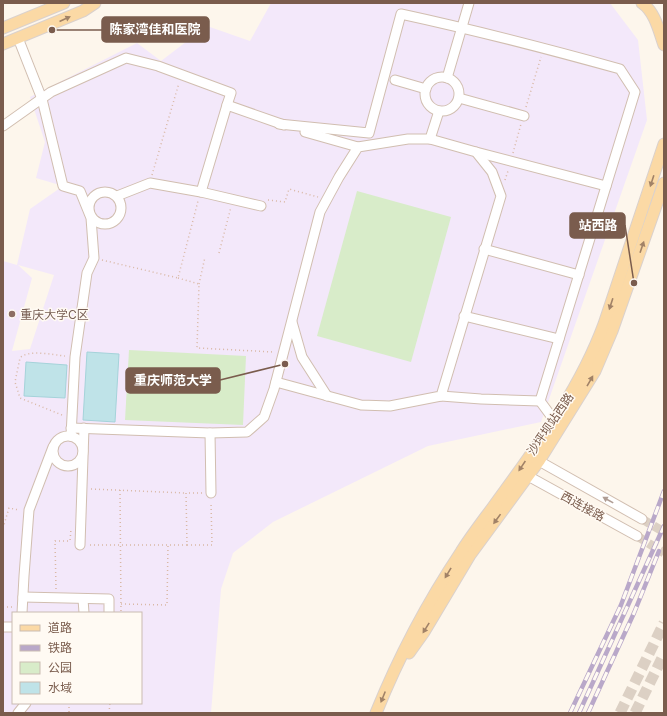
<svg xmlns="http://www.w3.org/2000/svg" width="667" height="716" font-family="Inter,'Noto Sans SC',sans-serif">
	<rect width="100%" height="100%" fill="#fdf6ec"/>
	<path fill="#f3e8fa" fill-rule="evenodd" d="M271,3h339l28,37 9,80 -106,302 -113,24 -155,76 -40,31 -12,36 -10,124h-208v-452l14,4 13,-56 33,-23 -27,-8 9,-36 -15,-45 107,-54 24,18 46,-35 43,15zM18,265l36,10 -24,74 -18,2 20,-73zM13,613h128v90h-128z"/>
	<g fill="#d8ecc9">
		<polygon points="357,191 451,217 411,362 317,336"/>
		<polygon points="129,350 246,356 243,425 125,420"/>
	</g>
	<g fill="#bfe3e8" stroke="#a5d3da">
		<polygon points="87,352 119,354 115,422 83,420"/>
		<polygon points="26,362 67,365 65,398 24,396"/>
	</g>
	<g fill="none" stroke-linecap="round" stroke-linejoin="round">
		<g stroke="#dcd0c4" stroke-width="9" stroke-dasharray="9 4.5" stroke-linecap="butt">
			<polyline points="642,519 664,532"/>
			<polyline points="637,536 664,553"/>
		</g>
		<g stroke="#dcd0c4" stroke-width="11" stroke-dasharray="11 5.5" stroke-linecap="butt">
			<polyline points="620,713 664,623"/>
			<polyline points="635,713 664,654"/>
		</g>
		<g stroke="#d1beb0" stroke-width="11">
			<g id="minor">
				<polyline points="18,38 42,99 63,186 80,191 91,218 94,258 87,273 75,357 71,436"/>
				<circle cx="442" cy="94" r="17"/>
				<polyline points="447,78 469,3"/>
				<polyline points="395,80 426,89"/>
				<polyline points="459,98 524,116"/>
				<path d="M279,124l90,9 32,-119c74,16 147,35 219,55l15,23 -95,309 -59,-2 -40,-3"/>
				<polyline points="3,126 51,92 126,58 158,66 231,93 227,105"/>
				<polyline points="305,132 358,147"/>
				<polyline points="476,152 606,186"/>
				<circle cx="105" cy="208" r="16"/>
				<polyline points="201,192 227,105 284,125"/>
				<polyline points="117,196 150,183 201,192 261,206"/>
				<polyline points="484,249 579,275"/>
				<polyline points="464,316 559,339"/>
				<polyline points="292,322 302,357 327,396"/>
				<polyline points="276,382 361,405 390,406 441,396 501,196 492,172 476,152 430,139"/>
				<polyline points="540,401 554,420"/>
				<polyline points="71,428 210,433 247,432 264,417 274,389 320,212 339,177 358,147 408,139 430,139 439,111"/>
				<polyline points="210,433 211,493"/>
				<circle cx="68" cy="451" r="15"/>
				<polyline points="539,461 642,519"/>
				<polyline points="528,476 637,536"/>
				<polyline points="80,545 84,428"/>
				<polyline points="23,597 109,599 109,613"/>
				<polyline points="83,599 84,613"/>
				<polyline points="22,613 24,576 29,510 53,447"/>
				<polyline points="3,627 13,627"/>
				<polyline points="18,713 26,703"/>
			</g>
		</g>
		<g stroke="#dad1cd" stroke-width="13">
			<g id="major">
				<path d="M642,3c13,9 17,28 22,42"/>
				<polyline points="3,28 64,3"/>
				<polyline points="3,44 83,11 95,3"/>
				<polyline points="409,653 424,632 470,555 539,461 595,371 612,331 664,183"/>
				<path d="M376,713c23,-57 51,-110 85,-161 10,-16 21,-30 32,-45 42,-58 86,-115 111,-183l60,-180"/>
			</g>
		</g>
		<g stroke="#d9b8a5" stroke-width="1.5" stroke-dasharray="1 3" stroke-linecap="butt">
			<polyline points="526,107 541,57"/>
			<polyline points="513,153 521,124"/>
			<polyline points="152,175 179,83"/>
			<polyline points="505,180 508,171"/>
			<polyline points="268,200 285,202 289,189 318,197"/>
			<polyline points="219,253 231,207"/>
			<polyline points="102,260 178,278 198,201"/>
			<polyline points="178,278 199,284 197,348 274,352"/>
			<polyline points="199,284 205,257"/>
			<path d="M62,415l-42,-17 -5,-16 5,-24c8,-9 34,-3 45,-2"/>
			<polyline points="91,489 185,493"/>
			<polyline points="120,490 121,613"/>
			<polyline points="3,528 9,508 19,510"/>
			<polyline points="90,545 187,545 186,493 202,493"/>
			<polyline points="187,545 212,545 211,502"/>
			<polyline points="56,589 55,541 70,541 71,529"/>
			<polyline points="121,604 167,605 168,545"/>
			<polyline points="3,607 13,607"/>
			<polyline points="69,703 69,713"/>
			<polyline points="109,713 110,703"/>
		</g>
		<use href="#minor" stroke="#fff" stroke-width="9"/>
		<use href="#major" stroke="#fbd9a5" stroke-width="11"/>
		<g stroke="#b9a8c9" stroke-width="4.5">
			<g id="rail">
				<polyline points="570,713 621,605 664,491"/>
				<polyline points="579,713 664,526"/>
				<polyline points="588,713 634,613 659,551"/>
			</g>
		</g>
		<use href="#rail" stroke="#fffaf3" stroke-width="3" stroke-dasharray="9" stroke-linecap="butt"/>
	</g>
	<defs><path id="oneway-solid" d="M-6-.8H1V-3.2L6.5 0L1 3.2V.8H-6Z"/></defs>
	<g fill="#a18267">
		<use href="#oneway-solid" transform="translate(65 19) rotate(-24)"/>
		<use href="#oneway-solid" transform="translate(652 181) rotate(108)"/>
		<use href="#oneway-solid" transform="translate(642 247) rotate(-71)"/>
		<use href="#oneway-solid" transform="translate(611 304) rotate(108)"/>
		<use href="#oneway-solid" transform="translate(590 381) rotate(-60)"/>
		<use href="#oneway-solid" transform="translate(522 466) rotate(124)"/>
		<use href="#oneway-solid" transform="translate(497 519) rotate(126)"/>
		<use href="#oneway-solid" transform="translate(448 573) rotate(121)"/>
		<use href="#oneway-solid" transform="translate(426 628) rotate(122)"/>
		<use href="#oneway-solid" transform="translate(383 697) rotate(112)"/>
	</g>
	<use fill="#af9d94" href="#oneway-solid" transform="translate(608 500) rotate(-151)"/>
	<circle fill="#8d6e63" stroke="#fffaf3" stroke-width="1.5" cx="12" cy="314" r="4"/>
	<g text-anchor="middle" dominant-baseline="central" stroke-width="3" stroke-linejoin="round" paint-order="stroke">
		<g font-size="12" fill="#785e54" stroke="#fffaf3" text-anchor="start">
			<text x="20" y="314">重庆大学C区</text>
		</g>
		<g font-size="12" fill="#7a5c4d" stroke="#fffaf3">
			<text transform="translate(550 424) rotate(-56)">沙坪坝站西路</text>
			<text transform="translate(583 506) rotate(29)">西连接路</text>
		</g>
	</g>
	<path fill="none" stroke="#7a5c4d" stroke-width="1.5" d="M52 30L102 30M634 283L625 225M285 364L220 380"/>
	<g fill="#7a5c4d" stroke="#fffaf3" stroke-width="1.5">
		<circle cx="52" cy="30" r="4"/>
		<circle cx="634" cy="283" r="4"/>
		<circle cx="285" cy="364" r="4"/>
	</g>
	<g fill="#7a5c4d" stroke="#7a5c4d" stroke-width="1.5">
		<rect x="102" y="17" width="107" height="25" rx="4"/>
		<rect x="570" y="213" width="55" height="25" rx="4"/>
		<rect x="126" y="368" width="94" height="25" rx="4"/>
	</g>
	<g font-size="13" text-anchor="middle" font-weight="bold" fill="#fff">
		<text x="155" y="34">陈家湾佳和医院</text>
		<text x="598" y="230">站西路</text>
		<text x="173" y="385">重庆师范大学</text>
	</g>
	<rect width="667" height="716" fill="none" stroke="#7a5c4d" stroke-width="8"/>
	<rect x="12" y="612" width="130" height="92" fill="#fffaf3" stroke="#cabbb1"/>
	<rect x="20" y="625" width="20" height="6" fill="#fbd9a5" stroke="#cabbb1"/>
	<text x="48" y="632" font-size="12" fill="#7a5c4d">道路</text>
	<rect x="20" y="645" width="20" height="6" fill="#b9a8c9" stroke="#cabbb1"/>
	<text x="48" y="652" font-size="12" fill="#7a5c4d">铁路</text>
	<rect x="20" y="662" width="20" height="12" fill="#d8ecc9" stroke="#cabbb1"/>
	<text x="48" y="672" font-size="12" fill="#7a5c4d">公园</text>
	<rect x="20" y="682" width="20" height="12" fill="#bfe3e8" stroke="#cabbb1"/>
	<text x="48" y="692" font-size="12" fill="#7a5c4d">水域</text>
</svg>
